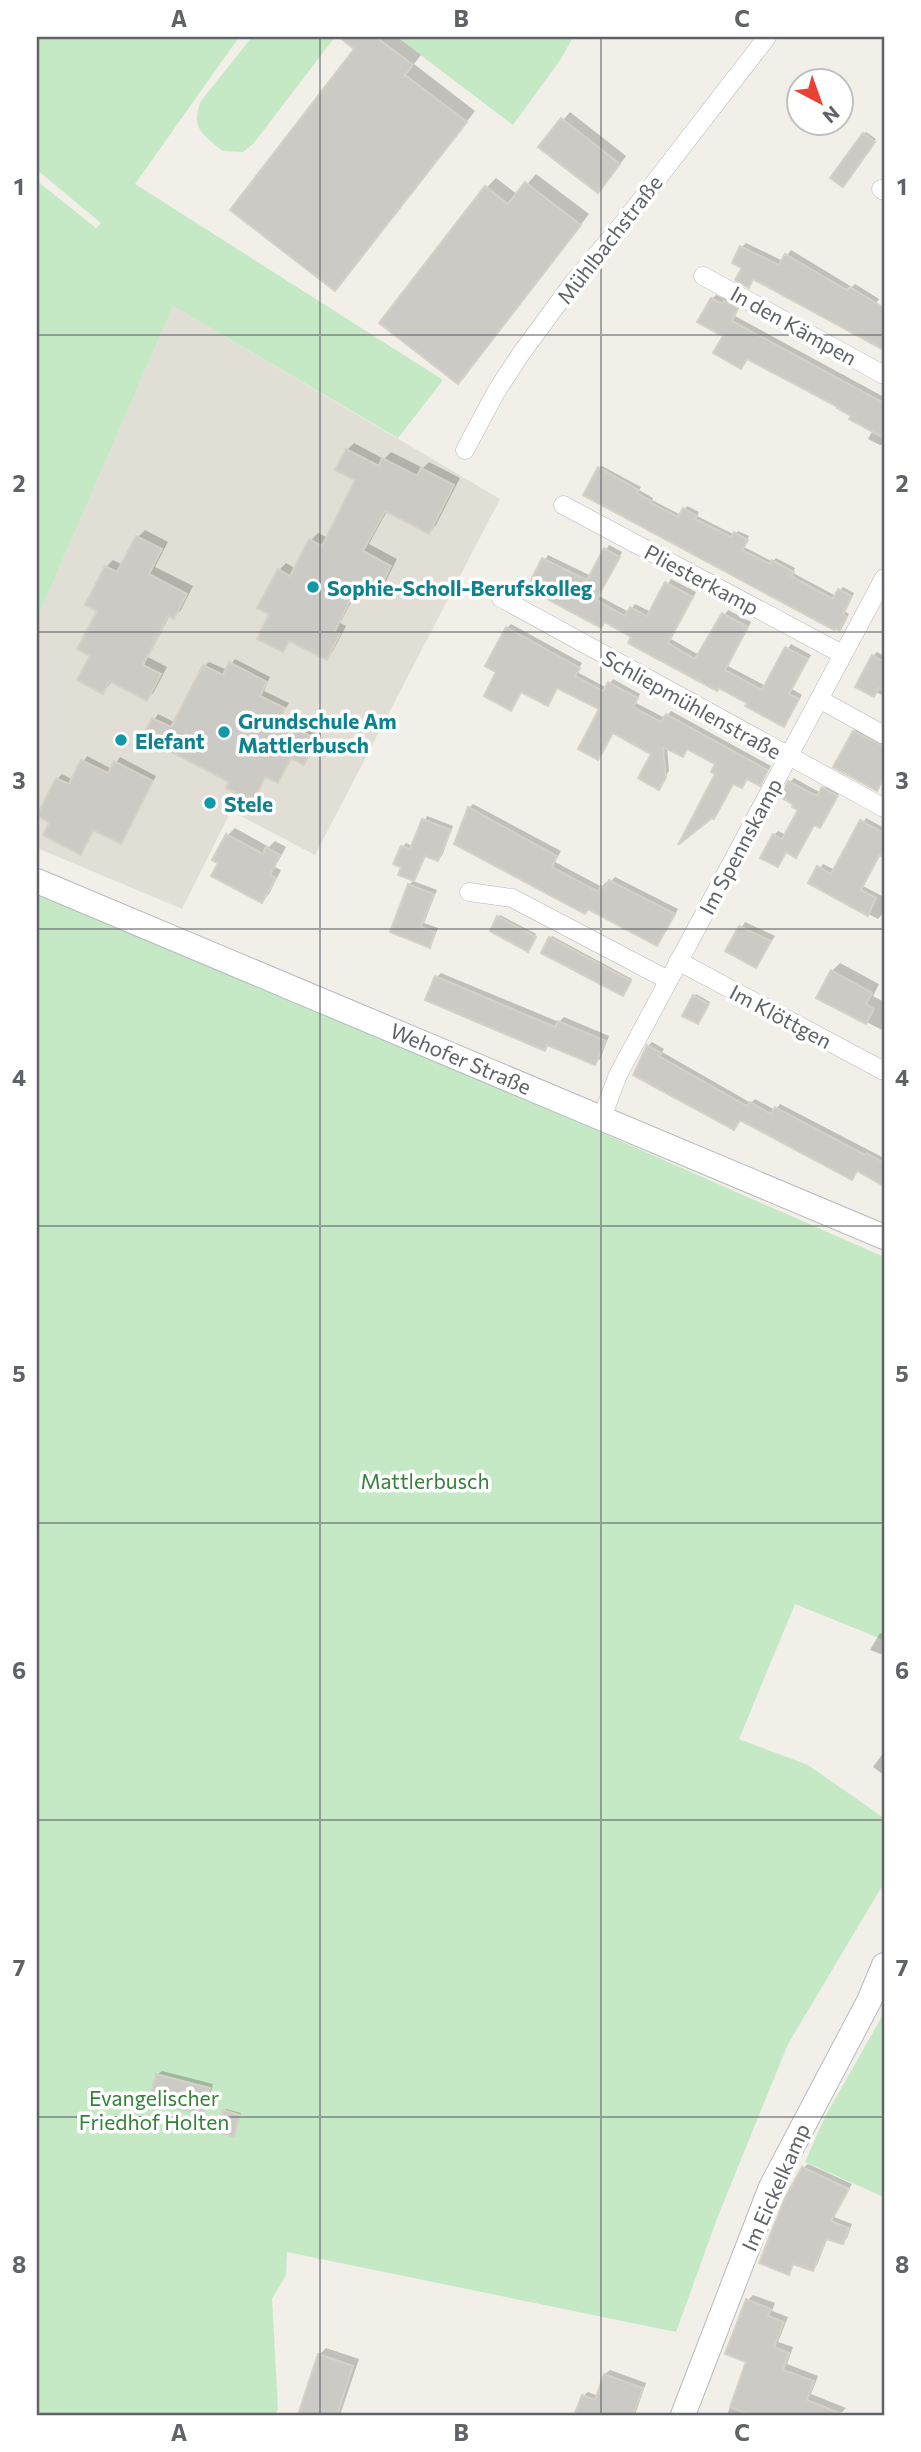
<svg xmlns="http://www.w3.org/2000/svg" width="921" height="2452" font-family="Commissioner,sans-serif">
	<rect width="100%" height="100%" fill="#f1efe8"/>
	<polygon fill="#e1ded6" points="173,306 500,499 315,855 231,811 182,909 37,848 37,619"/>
	<g fill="#c5e8c5">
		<polygon points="37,37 239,37 135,184 443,380 398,438 173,306 37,619 37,181 96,228 101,223 37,170"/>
		<path d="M252,37h83l-82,107 -10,8 -20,-1c-20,-16 -33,-23 -22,-50z"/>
		<polygon points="397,37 573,37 561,59 513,125"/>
		<polygon points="37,884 884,1257 884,1640 795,1604 739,1739 808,1765 884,1818 884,1883 788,2044 718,2216 676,2332 287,2252 286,2275 272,2299 278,2409 275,2415 37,2415"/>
		<polygon points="884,2013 884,2197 805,2162 826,2115"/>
	</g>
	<g fill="#0003">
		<polygon points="359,37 397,37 421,55 414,64 475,111 335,289 357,48 352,45"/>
		<polygon points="570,112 626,156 605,184 541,146"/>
		<polygon points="866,132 876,139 844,183 864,134"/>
		<polygon points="536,174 589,214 467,372 486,188 496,178 518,195"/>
		<polygon points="746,243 783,261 791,250 852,287 855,284 879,299 874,307 884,313 884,348 755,278 748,286 742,247"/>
		<polygon points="716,295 727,300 730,297 741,304 735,316 884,397 884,445 880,445 868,439 873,430 853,415 748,358 741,367 725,335 712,299"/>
		<polygon points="354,443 384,459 391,452 423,468 429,462 460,478 436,525 429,532 387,511 369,544 397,559 385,583 378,590 362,582 340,623 346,626 333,651 326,658 291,640 282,650 272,613 279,570 286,563 296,569 311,540 318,533 328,538 357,480 347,450"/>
		<polygon points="602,466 641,487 639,490 653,498 652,500 681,515 687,506 699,512 697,516 735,535 738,531 749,536 744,547 773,562 776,558 795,568 793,573 836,596 843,587 854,593 844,611 849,614 843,625 840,628 834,628 599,468"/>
		<polygon points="145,530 168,542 155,567 193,586 181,610 173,617 170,615 148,657 167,667 154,692 147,699 112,681 103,692 92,655 106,567 113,560 123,565 138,537"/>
		<polygon points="609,545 622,552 599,596 629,612 635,604 651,612 671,579 696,592 671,639 699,655 728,610 751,622 728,666 766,686 791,644 811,655 792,689 802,695 784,725 749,702 605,621 529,587 548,555 591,576"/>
		<polygon points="511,624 582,663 577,672 607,688 613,679 640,694 636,703 665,718 671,711 771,766 763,780 759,784 748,778 742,786 734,782 714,817 717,763 688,748 682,755 667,747 669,771 659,787 653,753 614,732 598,758 601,709 559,686 547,704 522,691 511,709 499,671 507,628"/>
		<polygon points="877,652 884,656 884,696 876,692 873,656"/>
		<polygon points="235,659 270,677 264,691 289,703 282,715 320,735 303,763 292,757 278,781 267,775 252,800 232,781 144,736 158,714 176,723 205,666 209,662 227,670"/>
		<polygon points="866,720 884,730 884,784 882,783 876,789 854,732"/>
		<polygon points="87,756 112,769 120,757 156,776 125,837 120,842 95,829 81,852 51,822 38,816 57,779 62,774 73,780"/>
		<polygon points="794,778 821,793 828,784 840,791 824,822 820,826 815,823 800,851 796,855 788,851 778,865 774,835 778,831 786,835 800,810 790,782"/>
		<polygon points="473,804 561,851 555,862 602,887 606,882 609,884 615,877 678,909 661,940 657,944 469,808"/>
		<polygon points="427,816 453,826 442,856 438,859 426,855 414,879 403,866 402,847 406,843 413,846"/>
		<polygon points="866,818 884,828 884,849 863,886 884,897 884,912 878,919 811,883 823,864 835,870"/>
		<polygon points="235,828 269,847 275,841 286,847 275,867 281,870 269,894 262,901 221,863 228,835"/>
		<polygon points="413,881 437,890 424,923 438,928 433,941 429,946 392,931 409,885"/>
		<polygon points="500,915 536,934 529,948 499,917"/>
		<polygon points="745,922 775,936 756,966 727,951"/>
		<polygon points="552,936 632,979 625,993 551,938"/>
		<polygon points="840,963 879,984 873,996 884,1002 884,1031 818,997 832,971"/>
		<polygon points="441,973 559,1022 564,1017 609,1036 600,1059 595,1063 549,1044 544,1049 437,977"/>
		<polygon points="696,994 710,1002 700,1020 695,996"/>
		<polygon points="652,1042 664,1049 662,1052 751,1103 755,1099 775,1110 780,1104 884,1158 884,1184 858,1169 741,1118 734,1128 648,1046"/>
		<polygon points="880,1633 884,1635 884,1655 870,1650"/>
		<polygon points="884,1752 884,1775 873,1767"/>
		<polygon points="162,2071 213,2084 207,2108 202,2113 157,2075"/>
		<polygon points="226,2109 241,2113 234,2135 224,2111"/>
		<polygon points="808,2164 852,2184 834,2217 852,2224 847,2238 843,2242 828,2237 817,2265 812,2269 794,2263 788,2272 803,2168"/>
		<polygon points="753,2295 775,2303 772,2311 788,2317 778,2342 793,2347 787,2364 818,2376 811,2394 846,2408 842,2412 829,2415 727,2415 748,2361 748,2300"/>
		<polygon points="326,2348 359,2359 340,2415 299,2415 319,2355"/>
		<polygon points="610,2370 646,2383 635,2415 576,2415 583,2396 588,2392 598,2396 605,2374"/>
	</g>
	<g fill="#cccac5" stroke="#d6d1c6" stroke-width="2">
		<polygon points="339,37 376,37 413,65 405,75 467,122 335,291 230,210 354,49"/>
		<polygon points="561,118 620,164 598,193 538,147"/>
		<polygon points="863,133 875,142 843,187 830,178"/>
		<polygon points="525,182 581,225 458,384 379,323 485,186 508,204"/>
		<polygon points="740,246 779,265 785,254 847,290 850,287 884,308 884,350 753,279 749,288 735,280 742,268 732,263"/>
		<polygon points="711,298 722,304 724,301 738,308 732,321 884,403 884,438 849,419 851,416 837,408 838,407 747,359 741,369 713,353 723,336 697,322"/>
		<polygon points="346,449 379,466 382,458 417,476 421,468 454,485 429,534 385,511 363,551 391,566 378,592 359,582 335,631 340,634 327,660 289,641 283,652 257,639 269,614 257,608 278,569 290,576 309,539 322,546 355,480 335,470"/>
		<polygon points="598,467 639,490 637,493 651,501 651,503 678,517 683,508 697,516 695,519 731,537 734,532 748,540 742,550 770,564 772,560 794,572 791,576 833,599 838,589 852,596 843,615 847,617 840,630 835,629 834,630 583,495"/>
		<polygon points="136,536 162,549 149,574 187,594 174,619 168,616 143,665 161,674 147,701 109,681 103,694 77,680 90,656 77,649 97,611 85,605 105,566 117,572"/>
		<polygon points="604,548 620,557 596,600 625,616 630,607 647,616 665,582 693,597 668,643 695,659 722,613 748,627 725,670 762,690 785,647 808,659 789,694 799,699 784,727 745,706 747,703 719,688 717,691 628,643 631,637 604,622 601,628 527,588 542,558 587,580"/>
		<polygon points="506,627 580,668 575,676 603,691 608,682 638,698 633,707 661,722 666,714 766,769 768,770 760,786 747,779 742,788 733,784 714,819 712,818 678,845 715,774 711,772 715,764 687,749 683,757 663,747 666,777 659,790 638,778 651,754 613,733 598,760 578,749 599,709 557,688 548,706 521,692 511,711 484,696 496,672 485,666"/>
		<polygon points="872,655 884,662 884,691 879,688 874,697 855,687"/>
		<polygon points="229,662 267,682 260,696 285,708 279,720 316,739 304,765 291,758 278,783 265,777 253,802 226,788 229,782 142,737 152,718 171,727 203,665 223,675"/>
		<polygon points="853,731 884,746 884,777 877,791 833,767"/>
		<polygon points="81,760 108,773 114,761 153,781 121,844 93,830 81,855 43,835 49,823 37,815 56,778 69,784"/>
		<polygon points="788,781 817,796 822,787 838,796 820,828 814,825 796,858 786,852 778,867 760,858 773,834 782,839 798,810 792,807 793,804 780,797"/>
		<polygon points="468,807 557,856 552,867 598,892 601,886 605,888 609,880 675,914 657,946 588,909 585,914 454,844"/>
		<polygon points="422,819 451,830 438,861 425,856 414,881 398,875 401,867 393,864 401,846 410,849"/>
		<polygon points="860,820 884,833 884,857 879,855 861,890 876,898 868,916 808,883 817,866 831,874"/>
		<polygon points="226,834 263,854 266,847 280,855 270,875 276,878 262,903 211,876 218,863 212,860"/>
		<polygon points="408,884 434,894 421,927 435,932 430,948 390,932"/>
		<polygon points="497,916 536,937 528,952 490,931"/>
		<polygon points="739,926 771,941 756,968 725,951"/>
		<polygon points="549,937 631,981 623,996 541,953"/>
		<polygon points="831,970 872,993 866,1004 874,1009 866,1024 816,998"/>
		<polygon points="435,976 555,1027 558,1021 606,1041 595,1065 547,1045 545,1051 425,1000"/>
		<polygon points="693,995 709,1004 698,1024 682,1016"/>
		<polygon points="647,1045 661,1053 659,1056 747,1106 750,1102 771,1114 775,1107 865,1155 867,1153 884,1163 884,1186 857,1171 852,1180 740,1120 734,1130 633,1075"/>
		<polygon points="156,2074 210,2088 203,2115 149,2101"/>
		<polygon points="223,2110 240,2115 234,2137 217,2132"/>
		<polygon points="802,2167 849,2189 831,2221 849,2228 843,2244 826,2239 813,2271 793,2264 789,2275 759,2263 785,2198"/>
		<polygon points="746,2299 771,2309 768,2316 784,2322 774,2347 789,2353 783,2370 814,2381 807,2400 844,2415 750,2415 730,2407 746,2362 725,2354"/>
		<polygon points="318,2354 353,2366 337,2415 298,2415"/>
		<polygon points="604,2374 643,2388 633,2415 574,2415 582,2395 595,2400"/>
	</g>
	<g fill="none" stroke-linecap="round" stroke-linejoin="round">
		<g stroke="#b5b8bc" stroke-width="19">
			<g id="street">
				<polyline points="881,189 884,191"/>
				<polyline points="703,276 884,375"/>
				<polyline points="465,450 496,392 520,355 573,283 624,222 767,37"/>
				<polyline points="563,505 842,654"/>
				<polyline points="501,598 884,808"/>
				<polyline points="819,699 884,735"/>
				<polyline points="469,892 512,898 668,980"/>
				<polyline points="678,961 884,1071"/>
				<polyline points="602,1117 618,1075 884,578"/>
			</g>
		</g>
		<g stroke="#b6babf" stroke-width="26">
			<g id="secondary">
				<polyline points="37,881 884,1237"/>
				<polyline points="683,2415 771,2187 869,2001 884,1965"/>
			</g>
		</g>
		<use href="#street" stroke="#fff" stroke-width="18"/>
		<use href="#secondary" stroke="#fff" stroke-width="24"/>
	</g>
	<path fill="none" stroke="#5f6368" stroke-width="2" stroke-opacity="0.55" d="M320,37v2378M601,37v2378M37,335h847M37,632h847M37,929h847M37,1226h847M37,1523h847M37,1820h847M37,2117h847"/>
	<g fill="#0f9aa8" stroke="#fff" stroke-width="2.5">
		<circle cx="313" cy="587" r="7"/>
		<circle cx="224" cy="732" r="7"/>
		<circle cx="121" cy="740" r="7"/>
		<circle cx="210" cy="803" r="7"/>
	</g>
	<g text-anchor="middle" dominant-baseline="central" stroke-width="7" stroke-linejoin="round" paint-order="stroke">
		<g font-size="21" fill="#5f6368" stroke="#fff">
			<text transform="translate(609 239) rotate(-52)">Mühlbachstraße</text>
			<text transform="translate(794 325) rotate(29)">In den Kämpen</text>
			<text transform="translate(702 579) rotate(28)">Pliesterkamp</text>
			<text transform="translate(692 704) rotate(29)">Schliepmühlenstraße</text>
			<text transform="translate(740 846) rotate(-62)">Im Spennskamp</text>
			<text transform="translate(781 1016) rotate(28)">Im Klöttgen</text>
			<text transform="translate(461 1058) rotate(23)">Wehofer Straße</text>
			<text transform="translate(775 2187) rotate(-66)">Im Eickelkamp</text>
		</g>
		<g font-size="21" font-weight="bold" fill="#0d838f" stroke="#fff" text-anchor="start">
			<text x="327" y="587">Sophie-Scholl-Berufskolleg</text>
			<text x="238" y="720">Grundschule Am<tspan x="238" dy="24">Mattlerbusch</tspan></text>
			<text x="135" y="740">Elefant</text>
			<text x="224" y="803">Stele</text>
		</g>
		<g font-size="21" fill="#348238" stroke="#fff">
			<text x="425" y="1480">Mattlerbusch</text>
			<text x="154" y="2097">Evangelischer<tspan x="154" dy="24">Friedhof Holten</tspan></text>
		</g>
	</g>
	<rect width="921" height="2452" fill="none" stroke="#ffffff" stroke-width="77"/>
	<g transform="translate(820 102) rotate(139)"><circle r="33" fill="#ffffff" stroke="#bfc1c3" stroke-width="2"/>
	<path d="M0-5L12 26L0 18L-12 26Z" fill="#ea4335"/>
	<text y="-10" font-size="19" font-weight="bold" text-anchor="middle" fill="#5f6368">N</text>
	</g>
	<rect x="38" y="38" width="845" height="2376" fill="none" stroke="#5f6368" stroke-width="2.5"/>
	<g font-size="23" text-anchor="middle" font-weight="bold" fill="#5f6368">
		<text x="179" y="27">A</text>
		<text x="461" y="27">B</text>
		<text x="742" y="27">C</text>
		<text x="19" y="195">1</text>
		<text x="902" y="195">1</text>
		<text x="19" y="492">2</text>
		<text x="902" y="492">2</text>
		<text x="19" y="789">3</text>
		<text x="902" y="789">3</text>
		<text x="19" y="1086">4</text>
		<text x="902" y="1086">4</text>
		<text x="19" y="1382">5</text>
		<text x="902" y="1382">5</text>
		<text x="19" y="1679">6</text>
		<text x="902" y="1679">6</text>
		<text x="19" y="1976">7</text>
		<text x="902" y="1976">7</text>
		<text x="19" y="2273">8</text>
		<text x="902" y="2273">8</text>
		<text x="179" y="2441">A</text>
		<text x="461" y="2441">B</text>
		<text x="742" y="2441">C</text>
	</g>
</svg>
